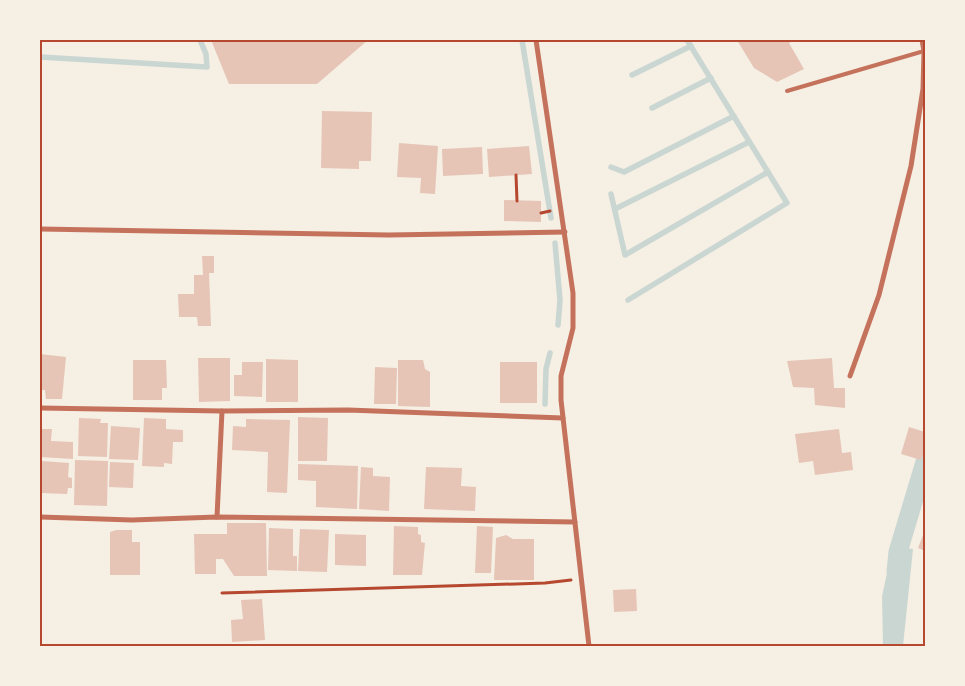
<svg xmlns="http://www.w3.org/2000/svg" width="965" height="686" font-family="'PT Serif',serif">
	<rect width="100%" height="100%" fill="#f6efe4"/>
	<polygon fill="#c9d6d2" points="893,546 913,549 903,646 883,646 882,596"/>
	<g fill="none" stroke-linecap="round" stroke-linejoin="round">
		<g stroke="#c9d6d2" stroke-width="5.5">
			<polyline points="522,40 551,218"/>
			<polyline points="40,57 207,67 206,54 200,40"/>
			<polyline points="632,75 691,46"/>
			<polyline points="652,108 711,78"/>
			<polyline points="611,167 624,172 734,116"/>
			<polyline points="611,194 625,255 768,172"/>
			<polyline points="615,209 749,142"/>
			<polyline points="555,243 560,300 558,325"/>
			<polyline points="628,300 787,203 687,40"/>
			<polyline points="545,404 546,369 550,353"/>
		</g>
		<polyline stroke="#c9d6d2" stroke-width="19" points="896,572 898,552 925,462"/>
	</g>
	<g fill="#e6c5b7">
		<polygon points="211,40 368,40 317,84 229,84"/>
		<polygon points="737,40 795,40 789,43 804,69 777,82 754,68"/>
		<polygon points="322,111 372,112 371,161 359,161 359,169 321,168"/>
		<polygon points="399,143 438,146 435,194 420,193 421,178 397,177"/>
		<polygon points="529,146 532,174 489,177 487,149"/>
		<polygon points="482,147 483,174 443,176 442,149"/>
		<polygon points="504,200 541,201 541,222 504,221"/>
		<polygon points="202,256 214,256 214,273 209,273 211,326 198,326 197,317 179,317 178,294 194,294 194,275 203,275"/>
		<polygon points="40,354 66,357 62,399 46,399 45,390 40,390"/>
		<polygon points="198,358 230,358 230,401 199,402"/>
		<polygon points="832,358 834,388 845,388 845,408 815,405 814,388 793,387 787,361"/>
		<polygon points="266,359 298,360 298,402 266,402"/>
		<polygon points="133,360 166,360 167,388 162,388 162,400 133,400"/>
		<polygon points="398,360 423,360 425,369 430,372 430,407 398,406"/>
		<polygon points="242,362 263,362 262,397 234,396 234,375 242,375"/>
		<rect x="500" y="362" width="37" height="41"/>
		<polygon points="375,367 397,368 396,404 374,404"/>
		<polygon points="298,417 328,418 327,461 298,461"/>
		<polygon points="79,418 101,419 100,423 108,423 107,457 78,456"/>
		<polygon points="144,418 166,419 166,429 183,430 183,442 173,442 172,464 164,463 164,467 142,466"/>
		<polygon points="246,419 290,420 287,493 267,492 268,452 232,450 233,426 246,427"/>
		<polygon points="111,426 140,428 138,460 109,459"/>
		<polygon points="909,427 925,432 925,448 921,460 901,454"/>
		<polygon points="40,429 52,429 51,441 73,442 73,459 40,457"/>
		<polygon points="839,429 842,453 851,452 853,470 815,475 813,461 799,463 795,434"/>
		<polygon points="75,460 108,461 107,506 74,505"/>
		<polygon points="42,461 69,463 68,477 72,478 72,488 68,488 67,494 40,493"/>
		<polygon points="110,462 134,463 133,488 109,487"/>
		<polygon points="298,464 358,466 357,509 316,507 316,481 298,480"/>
		<polygon points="361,467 373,468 373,476 390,477 389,511 359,509"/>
		<polygon points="426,467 462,468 461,486 476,487 475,511 424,509"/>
		<polygon points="227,523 266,523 267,576 234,576 223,559 216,559 216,574 195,574 194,534 227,534"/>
		<polygon points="394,526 418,527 418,534 421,535 421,542 425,543 422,575 393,575"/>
		<polygon points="477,526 493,527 491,573 475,573"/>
		<polygon points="269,528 293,529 293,556 297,556 297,571 268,570"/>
		<polygon points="300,529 329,530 327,572 298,571"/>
		<polygon points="116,530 132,530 132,542 140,542 140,575 110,575 110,532"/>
		<polygon points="925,530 925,551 918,548"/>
		<polygon points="335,534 366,535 366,566 335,565"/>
		<polygon points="506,535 513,539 534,539 534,580 494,580 496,538"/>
		<polygon points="636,589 637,611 614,612 613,590"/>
		<polygon points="262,599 265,640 232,642 231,620 243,619 241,600"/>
	</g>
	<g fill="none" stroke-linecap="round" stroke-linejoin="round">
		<g stroke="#b5482f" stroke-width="3">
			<polyline points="516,175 517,201"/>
			<polyline points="541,213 550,211"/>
			<polyline points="222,593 545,583 571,580"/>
		</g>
		<polyline stroke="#c5725c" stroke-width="4" points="787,91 924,51"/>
		<g stroke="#c5725c" stroke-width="5">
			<polyline points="536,40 573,293 573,328 561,376 561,400 589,646"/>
			<polyline points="40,229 389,235 565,232"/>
			<polyline points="850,376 879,295 911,166 923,89 924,51 922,40"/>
			<polyline points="40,408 222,411 348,410 563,418"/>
			<polyline points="40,517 132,520 217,517 575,522"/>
			<polyline points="217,517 222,411"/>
		</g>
	</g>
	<rect width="965" height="686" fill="none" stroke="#f6efe4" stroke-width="82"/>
	<rect x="41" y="41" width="883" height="604" fill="none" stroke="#b5482f" stroke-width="2"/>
</svg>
